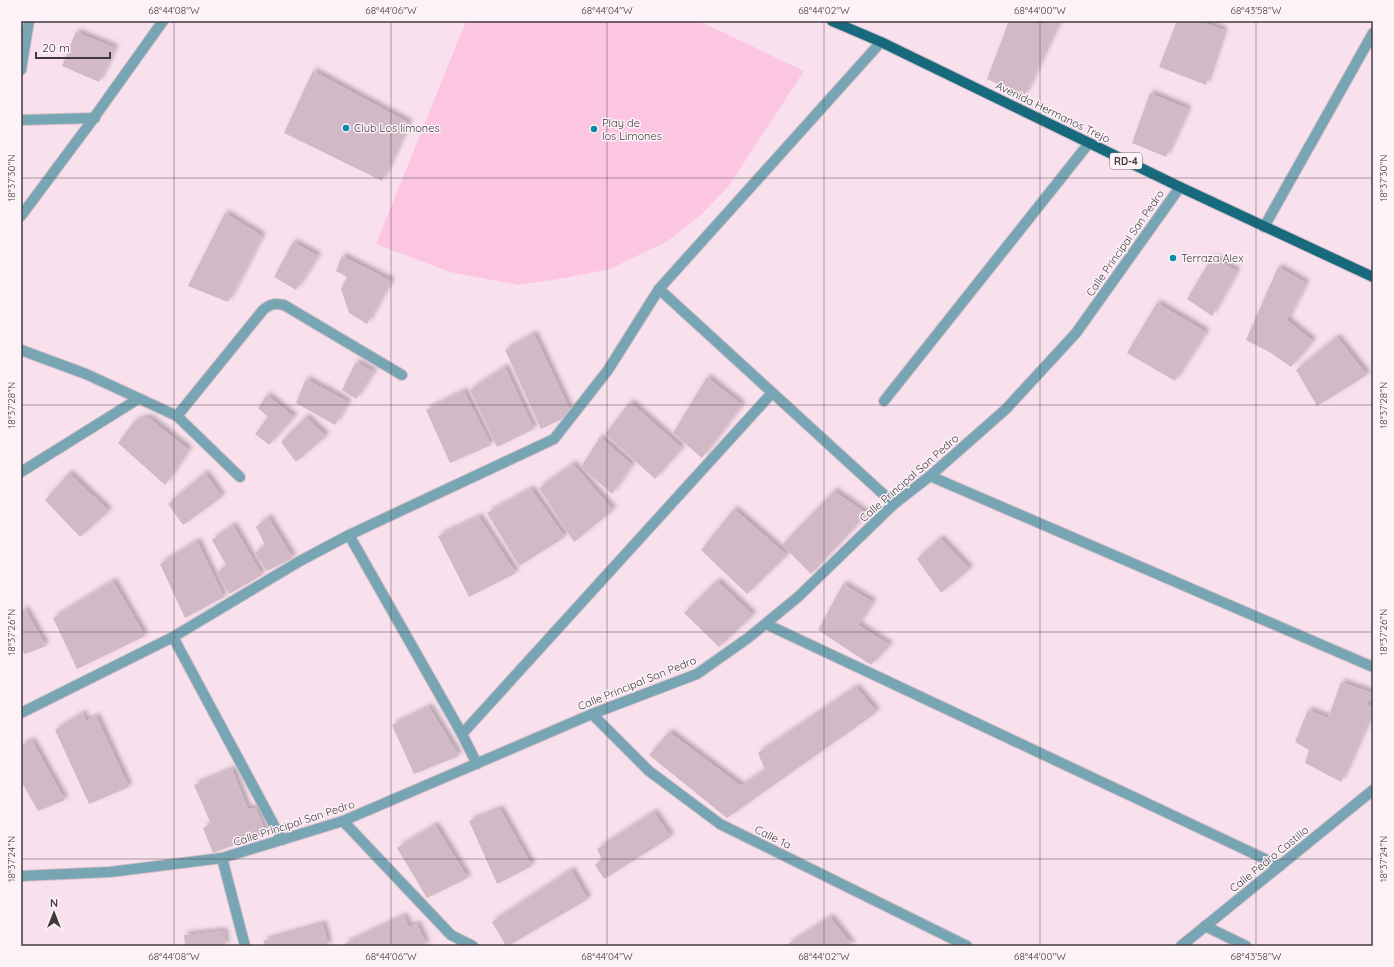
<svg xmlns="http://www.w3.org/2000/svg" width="1394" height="967" font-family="Quicksand,sans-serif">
	<defs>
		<filter id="shadow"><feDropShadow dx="3.5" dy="-3.5" stdDeviation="2" flood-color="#0004"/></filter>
	</defs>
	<rect width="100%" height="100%" fill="#f8e1ed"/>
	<polygon fill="#fcc6e3" points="466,21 699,21 804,71 728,187 703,213 668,241 610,269 564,278 519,285 450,272 376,244"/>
	<g fill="#d1bac6" filter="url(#shadow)">
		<polygon points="1009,21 1024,21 1029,23 1030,21 1056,21 1059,22 1024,96 987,79"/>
		<polygon points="1177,21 1199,21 1224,30 1206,85 1159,67"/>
		<polygon points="76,32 115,48 99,82 62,66"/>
		<polygon points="313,71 409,123 382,181 284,133"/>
		<polygon points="1150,93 1188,109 1166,157 1132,143"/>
		<polygon points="225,213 262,236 228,302 188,286"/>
		<polygon points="293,242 318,256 296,290 274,277"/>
		<polygon points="342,256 391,281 367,324 349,313 341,289 347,277 336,271"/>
		<polygon points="1212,257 1237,271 1212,316 1187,299"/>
		<polygon points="1278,267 1306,283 1287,320 1313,341 1291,367 1271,353 1246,340"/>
		<polygon points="1157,303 1206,332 1175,381 1127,353"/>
		<polygon points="534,334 572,414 541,429 505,350"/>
		<polygon points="1337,337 1367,375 1317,406 1296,370"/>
		<polygon points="356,362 374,372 356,399 342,390"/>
		<polygon points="505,367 534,429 497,447 470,390"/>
		<polygon points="707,377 742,405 702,458 673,433"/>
		<polygon points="306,379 348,402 335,425 296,403"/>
		<polygon points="464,391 491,445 450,463 426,410"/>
		<polygon points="267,395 294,417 269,445 255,434 268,417 258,408"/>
		<polygon points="630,402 682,448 655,479 605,434"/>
		<polygon points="306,417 326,436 296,462 281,442"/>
		<polygon points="149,418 189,450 165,485 118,443 134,422 141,419"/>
		<polygon points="600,437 632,465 612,494 581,467"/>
		<polygon points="573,464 613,510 574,542 539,488"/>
		<polygon points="69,473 109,511 80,537 45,500"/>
		<polygon points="205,473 222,497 183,525 168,504"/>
		<polygon points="531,489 565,537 519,566 487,513"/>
		<polygon points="834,491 867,514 811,574 782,545"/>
		<polygon points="734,509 787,555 747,594 701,550"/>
		<polygon points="268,517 293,558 267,571 255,553 265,545 256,527"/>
		<polygon points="479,517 516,573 469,597 438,536"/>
		<polygon points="233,525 262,575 229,594 217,573 226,565 212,540"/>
		<polygon points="940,538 970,569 941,593 917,559"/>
		<polygon points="197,541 224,597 185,618 160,564"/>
		<polygon points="113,581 145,636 77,669 53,618"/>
		<polygon points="717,581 753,615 719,647 684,613"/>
		<polygon points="843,584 873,602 858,625 890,645 871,665 818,630"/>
		<polygon points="25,609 46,646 25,654 21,649 21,611"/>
		<polygon points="1341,682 1372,693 1367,704 1373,708 1373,710 1341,782 1305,763 1309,750 1295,742 1308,710 1328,718"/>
		<polygon points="856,687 877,712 727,818 649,755 669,732 741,786 765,770 758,753"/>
		<polygon points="429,707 459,756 414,774 392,725"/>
		<polygon points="83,713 86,721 96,716 129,787 89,804 55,730"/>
		<polygon points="32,741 65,800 38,811 21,781 21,745"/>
		<polygon points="232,769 248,809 256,808 266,833 213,853 203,828 211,824 194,785"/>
		<polygon points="500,809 532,866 497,884 469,821"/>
		<polygon points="654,812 671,837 604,879 595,865 602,859 597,849"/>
		<polygon points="435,825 468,878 427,898 397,848"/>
		<polygon points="571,870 588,899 508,946 506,946 492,922"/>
		<polygon points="404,916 409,927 417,924 427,946 345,946 344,944"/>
		<polygon points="830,917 853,946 785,946"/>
		<polygon points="323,924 329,946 265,946 263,941"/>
		<polygon points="224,931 226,946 185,946 184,935"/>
	</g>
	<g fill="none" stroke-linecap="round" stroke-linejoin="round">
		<g stroke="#d4bfca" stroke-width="12">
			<g id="minor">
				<polyline points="21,70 29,21"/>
				<polyline points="21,120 95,118"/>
				<polyline points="21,216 88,126 163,21"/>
				<polyline points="1264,227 1373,33"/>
				<polyline points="659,289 894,504"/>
				<polyline points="21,350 86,374 177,416 240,477"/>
				<polyline points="884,401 1089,143"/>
				<path d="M177,416l86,-106c7,-6 11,-7 21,-5l118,70"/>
				<polyline points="21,472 138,399"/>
				<polyline points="930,476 1373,667"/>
				<polyline points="349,535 462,734"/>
				<polyline points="766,624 1280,866"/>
				<polyline points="173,637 282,840"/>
				<polyline points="21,713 173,637 300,561 349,535 554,439 608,370 659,289 881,42"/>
				<polyline points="592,714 649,771 720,824 967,946"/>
				<polyline points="477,764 462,734 772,393"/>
				<polyline points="343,821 451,935 473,946"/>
				<polyline points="222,858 245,946"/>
				<polyline points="21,876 110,872 222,858 343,821 592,714 697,674 748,638 798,597 894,504 930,476 1006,409 1076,333 1180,187"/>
				<polyline points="1205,926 1246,946"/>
				<polyline points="1181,946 1373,790"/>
			</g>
		</g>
		<g stroke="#d4bfca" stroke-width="12">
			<polyline id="major" points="832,21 881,42 1180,187 1373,277"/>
		</g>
		<use href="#minor" stroke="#77a5b4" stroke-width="10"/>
		<use href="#major" stroke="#17697e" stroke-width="10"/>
	</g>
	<path fill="none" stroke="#42393d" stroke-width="1" stroke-opacity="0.45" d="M174,21v925M391,21v925M607,21v925M824,21v925M1040,21v925M1256,21v925M21,178h1352M21,405h1352M21,632h1352M21,859h1352"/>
	<g fill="#048eac" stroke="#fcf3f8" stroke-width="1.5">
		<circle cx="346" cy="128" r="4"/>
		<circle cx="594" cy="129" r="4"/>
		<circle cx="1173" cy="258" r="4"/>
	</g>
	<g text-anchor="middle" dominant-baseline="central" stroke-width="3" stroke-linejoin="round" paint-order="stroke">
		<rect fill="#fcf3f8" stroke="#7a7175" stroke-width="1" x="1110" y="153" width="32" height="16" rx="3"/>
		<g font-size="10" font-weight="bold" fill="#42393d">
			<text x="1126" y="161">RD-4</text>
		</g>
		<g font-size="11" fill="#42393d" stroke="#fcf3f8">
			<text transform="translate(1053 112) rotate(26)">Avenida Hermanos Trejo</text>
			<text transform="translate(1125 243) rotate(-55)">Calle Principal San Pedro</text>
			<text transform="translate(909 478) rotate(-41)">Calle Principal San Pedro</text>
			<text transform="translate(637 683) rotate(-22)">Calle Principal San Pedro</text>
			<text transform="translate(294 823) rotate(-18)">Calle Principal San Pedro</text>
			<text transform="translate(773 837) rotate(26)">Calle 1a</text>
			<text transform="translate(1269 859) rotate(-39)">Calle Pedro Castillo</text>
		</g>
		<g font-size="11" fill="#42393d" stroke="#fcf3f8" text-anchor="start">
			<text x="602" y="123">Play de<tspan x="602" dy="13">los Limones</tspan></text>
			<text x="354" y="128">Club Los limones</text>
			<text x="1181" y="258">Terraza Alex</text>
		</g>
	</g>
	<rect width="1394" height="967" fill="none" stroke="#fcf3f8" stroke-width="44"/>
	<g transform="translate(54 913)" stroke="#fcf3f8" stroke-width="3" paint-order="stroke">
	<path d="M0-3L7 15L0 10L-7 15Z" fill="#42393d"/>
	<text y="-6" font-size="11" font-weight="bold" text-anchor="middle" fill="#42393d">N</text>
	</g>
	<path d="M36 52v6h74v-6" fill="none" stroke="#42393d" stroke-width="2"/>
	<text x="42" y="52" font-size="12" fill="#42393d" stroke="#fcf3f8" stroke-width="3" paint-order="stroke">20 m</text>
	<rect x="22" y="22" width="1350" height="923" fill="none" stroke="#42393d" stroke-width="1.5"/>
	<g font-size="10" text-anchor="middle" fill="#42393d">
		<text x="174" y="14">68°44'08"W</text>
		<text x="391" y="14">68°44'06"W</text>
		<text x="607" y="14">68°44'04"W</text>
		<text x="824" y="14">68°44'02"W</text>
		<text x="1040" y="14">68°44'00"W</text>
		<text x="1256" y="14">68°43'58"W</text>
		<text transform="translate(11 178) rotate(-90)" y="4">18°37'30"N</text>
		<text transform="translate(1383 178) rotate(-90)" y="4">18°37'30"N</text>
		<text transform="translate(11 405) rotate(-90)" y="4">18°37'28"N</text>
		<text transform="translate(1383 405) rotate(-90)" y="4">18°37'28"N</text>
		<text transform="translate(11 632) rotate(-90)" y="4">18°37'26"N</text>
		<text transform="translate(1383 632) rotate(-90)" y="4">18°37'26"N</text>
		<text transform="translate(11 859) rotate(-90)" y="4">18°37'24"N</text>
		<text transform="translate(1383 859) rotate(-90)" y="4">18°37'24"N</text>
		<text x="174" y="960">68°44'08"W</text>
		<text x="391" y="960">68°44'06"W</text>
		<text x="607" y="960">68°44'04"W</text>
		<text x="824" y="960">68°44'02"W</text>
		<text x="1040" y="960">68°44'00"W</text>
		<text x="1256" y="960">68°43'58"W</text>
	</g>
</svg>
